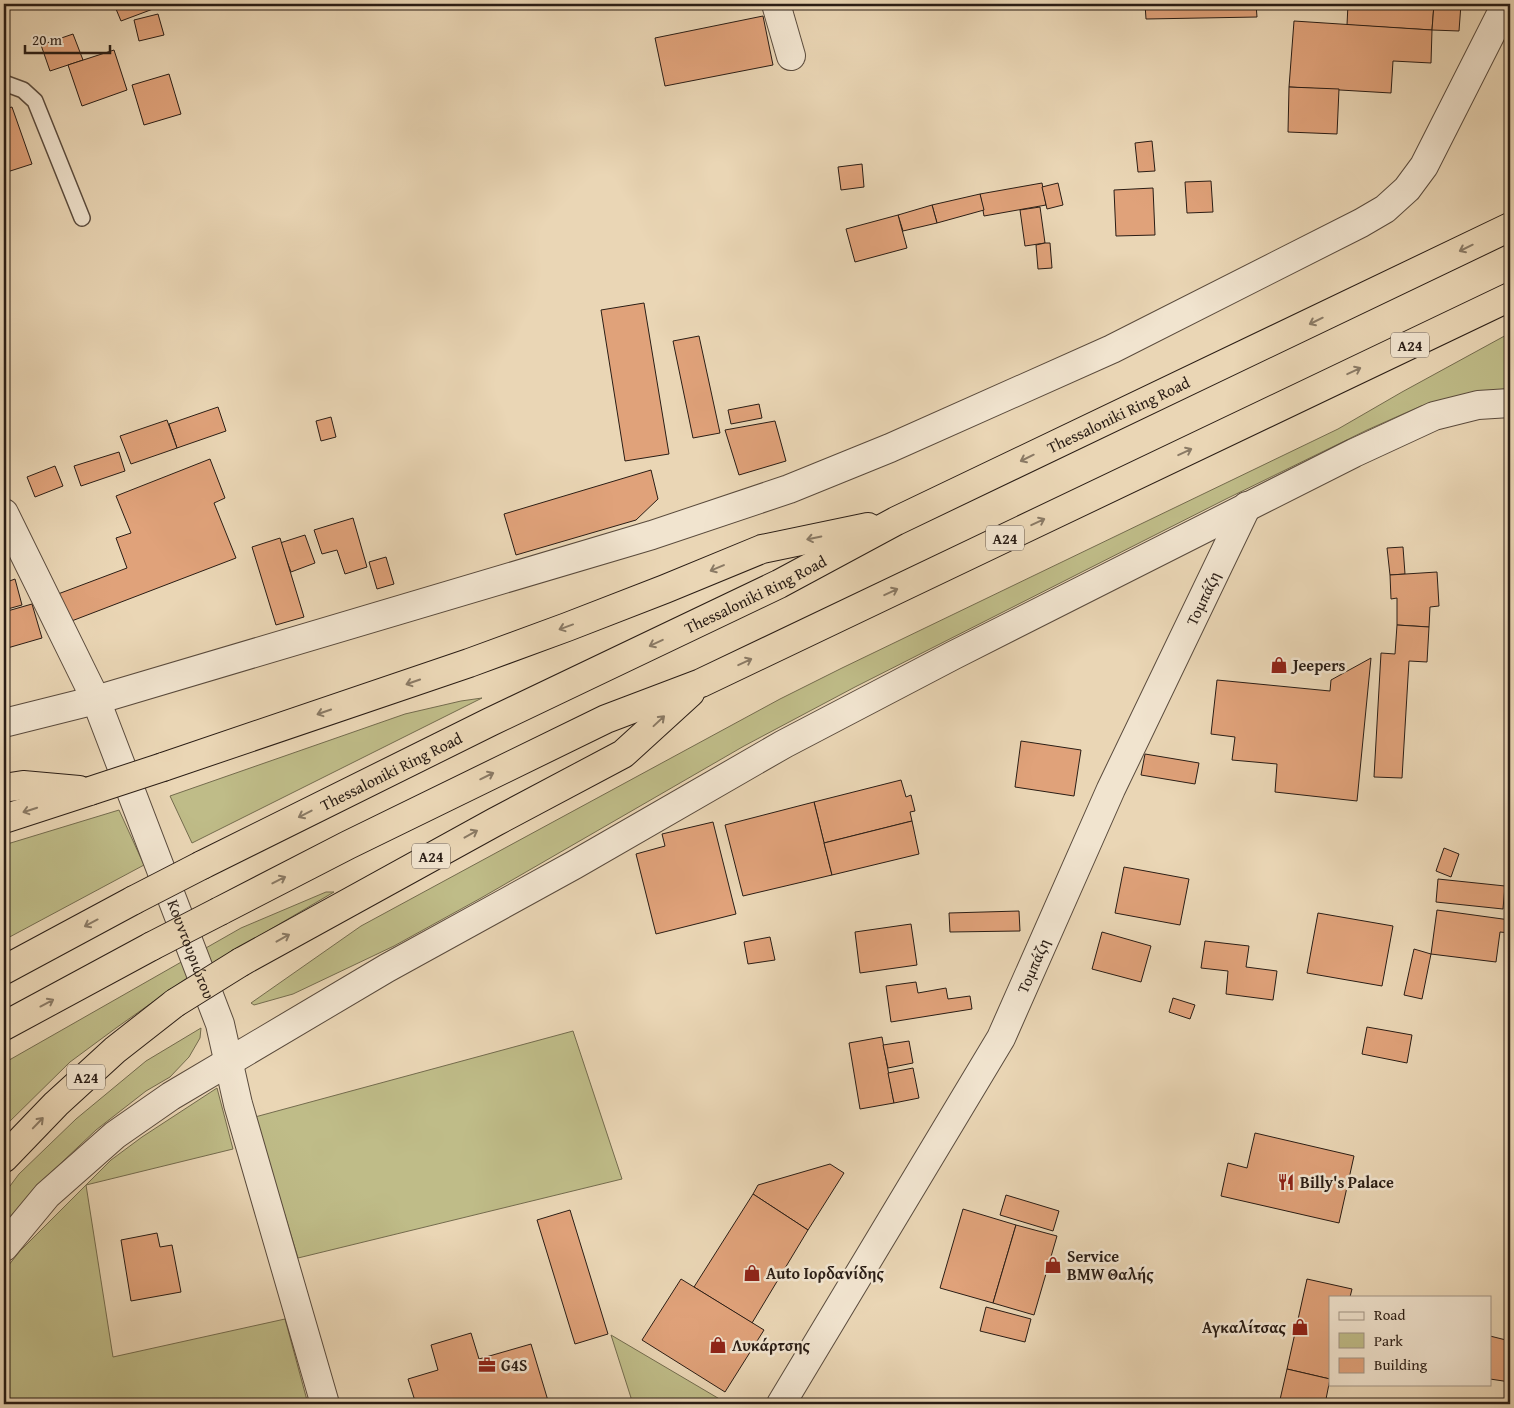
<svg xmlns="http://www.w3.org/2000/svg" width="1514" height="1408" font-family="'Gentium Book Plus',serif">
	<rect width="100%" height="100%" fill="#ead6b5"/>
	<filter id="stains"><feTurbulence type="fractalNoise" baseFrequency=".004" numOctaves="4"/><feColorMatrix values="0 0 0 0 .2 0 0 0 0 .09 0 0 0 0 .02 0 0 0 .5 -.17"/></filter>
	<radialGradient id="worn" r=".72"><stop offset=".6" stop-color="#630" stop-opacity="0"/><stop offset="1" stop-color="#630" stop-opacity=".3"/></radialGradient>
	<g fill="#bfbc88" stroke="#746c4e">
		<polygon points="1510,333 1510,396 1467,395 1421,406 1367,430 1226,499 855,687 744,746 481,898 394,946 293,994 254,1005 251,1003 361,926 780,699 842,668 1338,429 1402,392"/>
		<polygon points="482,698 192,843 170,796 405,714 461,701"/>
		<polygon points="119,810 144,865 4,940 4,845"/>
		<polygon points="326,892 334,892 184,980 116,1028 70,1062 4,1127 4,1063 241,928"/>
		<polygon points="201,1028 200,1038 189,1057 170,1077 146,1091 96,1130 43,1180 4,1224 4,1194 19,1174 76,1119 146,1061"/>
		<polygon points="573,1031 622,1179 298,1258 255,1117"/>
		<polygon points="217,1088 233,1149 86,1185 113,1357 285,1319 308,1404 4,1404 4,1271 20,1251 111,1160 142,1137"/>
		<polygon points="611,1335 728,1404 633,1404"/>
	</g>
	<g fill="#e0a27a" stroke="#2a1d15">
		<polygon points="131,4 151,4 153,9 121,21 116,9"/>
		<polygon points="1145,4 1256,4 1257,17 1146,19"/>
		<polygon points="1348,4 1434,4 1432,30 1347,25"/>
		<polygon points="1434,4 1461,4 1459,31 1432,30"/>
		<polygon points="158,14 164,35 139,41 134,20"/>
		<polygon points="763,16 773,65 665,86 655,38"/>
		<polygon points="1294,21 1432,30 1431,63 1393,61 1391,93 1289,87"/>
		<polygon points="73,34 83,60 50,71 41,45"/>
		<polygon points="114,50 127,90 82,106 68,65"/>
		<polygon points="169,74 181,114 144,125 132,85"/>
		<polygon points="1289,87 1339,89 1337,134 1288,132"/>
		<polygon points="12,107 32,164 4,173 4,109"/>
		<polygon points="1152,141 1155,171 1138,172 1135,143"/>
		<polygon points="862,164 864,187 841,190 838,167"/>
		<polygon points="1211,181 1213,212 1187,213 1185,182"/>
		<polygon points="1042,183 1046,205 984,216 980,194"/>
		<polygon points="1058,183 1063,205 1047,209 1042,187"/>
		<polygon points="1153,188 1155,235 1116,236 1114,190"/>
		<polygon points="980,194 984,210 937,223 932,205"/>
		<polygon points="932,205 937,223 903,231 898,215"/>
		<polygon points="1040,207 1045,243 1025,246 1020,210"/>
		<polygon points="898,215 907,248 855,262 846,229"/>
		<polygon points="1045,243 1050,243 1052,268 1038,269 1036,245"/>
		<polygon points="644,303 669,454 625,461 601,310"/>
		<polygon points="699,336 720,433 693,438 673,341"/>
		<polygon points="759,404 762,418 731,424 728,410"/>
		<polygon points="218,407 226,431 177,448 169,424"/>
		<polygon points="331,417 336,437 321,441 316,421"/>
		<polygon points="167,420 177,448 131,464 120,436"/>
		<polygon points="775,421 786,461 739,475 725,430"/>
		<polygon points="119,452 125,471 81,486 74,466"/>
		<polygon points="210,459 225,498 214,503 236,558 69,622 58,594 127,568 116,538 131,533 116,496"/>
		<polygon points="55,466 63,486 35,497 27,477"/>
		<polygon points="651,470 658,499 636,520 516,555 504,514"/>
		<polygon points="353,518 367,567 345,574 337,550 322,554 314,530"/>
		<polygon points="305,535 315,563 291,572 280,543"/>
		<polygon points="280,538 304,617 276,625 252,547"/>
		<polygon points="1403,547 1405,574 1390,575 1387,548"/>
		<polygon points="386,557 394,584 377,589 369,562"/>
		<polygon points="1437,572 1439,606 1430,607 1429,627 1397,625 1397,598 1391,599 1390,575"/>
		<polygon points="15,579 22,605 4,610 4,583"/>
		<polygon points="32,604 42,638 4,649 4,612"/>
		<polygon points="1397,625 1429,627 1427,662 1409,661 1402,778 1374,777 1381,653 1395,654"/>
		<polygon points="1371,658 1357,801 1275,792 1277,764 1232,760 1235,737 1211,734 1217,680 1330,691 1331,680"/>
		<polygon points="1021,741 1081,750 1074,796 1015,787"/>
		<polygon points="1145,754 1199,763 1195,784 1141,775"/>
		<polygon points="901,780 906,797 911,795 915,811 910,812 912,821 824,843 814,802"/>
		<polygon points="814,802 832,875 743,896 725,825"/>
		<polygon points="912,821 919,854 832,875 824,843"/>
		<polygon points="713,822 736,914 656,934 636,854 665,846 662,834"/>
		<polygon points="1444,848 1459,854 1451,877 1436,871"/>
		<polygon points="1124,867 1189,879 1180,925 1115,913"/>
		<polygon points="1438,879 1505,886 1503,909 1436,902"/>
		<polygon points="1437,910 1510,920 1510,933 1500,932 1496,962 1431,954"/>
		<polygon points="1019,911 1020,931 950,932 949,913"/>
		<polygon points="1318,913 1393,926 1382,986 1307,973"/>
		<polygon points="911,924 917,965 860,973 855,932"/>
		<polygon points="1102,932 1151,946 1141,982 1092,969"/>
		<polygon points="770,937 775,960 748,964 744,942"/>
		<polygon points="1205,941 1249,946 1246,967 1277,971 1273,1000 1226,994 1228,971 1201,968"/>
		<polygon points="1414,949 1431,954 1422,999 1404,995"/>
		<polygon points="916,982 918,993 946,988 948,999 970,996 972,1009 891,1022 886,986"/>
		<polygon points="1173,998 1195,1005 1190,1019 1169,1012"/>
		<polygon points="1367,1027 1412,1035 1407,1063 1362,1054"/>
		<polygon points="882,1037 894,1103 860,1109 849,1043"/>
		<polygon points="909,1041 913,1063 888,1068 883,1045"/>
		<polygon points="913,1068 919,1098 894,1103 888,1073"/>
		<polygon points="1255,1133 1354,1156 1339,1223 1221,1196 1228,1163 1247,1168"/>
		<polygon points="830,1164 844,1173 808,1230 753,1194 758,1185"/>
		<polygon points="753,1194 808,1230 752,1323 694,1287"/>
		<polygon points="1006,1195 1059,1211 1053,1231 1000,1215"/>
		<polygon points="963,1209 1016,1225 993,1303 940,1288"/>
		<polygon points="570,1210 608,1334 575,1344 537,1220"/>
		<polygon points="1016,1225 1057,1236 1034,1315 993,1303"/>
		<polygon points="157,1233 160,1247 172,1245 181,1292 131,1301 121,1240"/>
		<polygon points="681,1279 764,1330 725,1392 642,1340"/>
		<polygon points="1307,1279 1352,1289 1350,1297 1330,1297 1330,1379 1287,1369"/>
		<polygon points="986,1307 1031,1319 1025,1342 980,1331"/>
		<polygon points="471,1333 479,1359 531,1344 549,1404 416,1404 408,1379 438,1370 431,1345"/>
		<polygon points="1490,1336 1510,1341 1510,1382 1490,1379"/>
		<polygon points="1287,1369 1330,1379 1325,1404 1279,1404"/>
	</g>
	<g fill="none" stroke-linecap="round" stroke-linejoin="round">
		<g stroke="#5a4b3d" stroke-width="18">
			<polyline id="service" points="4,83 23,90 35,101 82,218"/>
		</g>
		<g stroke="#5a4b3d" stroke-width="30">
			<g id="minor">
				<polyline points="776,4 791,56"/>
				<polyline points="4,723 96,700 652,535 789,489 890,448 1112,349 1361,223 1385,209 1407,189 1424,166 1506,4"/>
				<path id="s1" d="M781,1404l220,-366 110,-249 136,-283"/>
			</g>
		</g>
		<g stroke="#5a4b3d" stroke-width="30">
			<g id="tertiary">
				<path id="s2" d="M4,513l92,187 124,324 18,80 87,300"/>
				<polyline points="4,1247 47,1195 115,1135 171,1096 387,968 574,865 784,744 954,655 1354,453 1434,416 1478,405 1510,403"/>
			</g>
		</g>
		<g stroke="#2a1d15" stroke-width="30">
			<g id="trunk">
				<polyline points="163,767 469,663 567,627 665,589 762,549 868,527"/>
				<polyline points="4,788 23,785 79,790"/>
				<polyline points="4,819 90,791"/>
				<path id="s3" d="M202,865l288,-143 289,-138 117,-63 614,-294"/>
				<polyline points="220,911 348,845 606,719 701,683 1510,297"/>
				<polyline points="241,962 495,822 623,754 690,693"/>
				<polyline points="4,970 134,900"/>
				<polyline points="4,1026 152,946"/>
				<polyline points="4,1158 56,1104 115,1050 175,1003"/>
			</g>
		</g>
		<use href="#service" stroke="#f1e4cf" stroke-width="15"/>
		<use href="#minor" stroke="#f1e4cf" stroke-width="28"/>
		<use href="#tertiary" stroke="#f1e4cf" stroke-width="28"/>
		<use href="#trunk" stroke="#ead6b5" stroke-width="28"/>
		<g stroke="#2a1d15" stroke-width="30" stroke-linecap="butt">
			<g id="trunk-bridge">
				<polyline points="90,791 163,767"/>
				<polyline points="134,900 202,865"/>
				<polyline points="152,946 220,911"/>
				<polyline points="175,1003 241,962"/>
			</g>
		</g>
		<use href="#trunk-bridge" stroke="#ead6b5" stroke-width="28"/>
	</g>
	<defs><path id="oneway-shaft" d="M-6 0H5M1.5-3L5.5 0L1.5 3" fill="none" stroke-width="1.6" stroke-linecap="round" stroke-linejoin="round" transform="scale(1.25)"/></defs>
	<g stroke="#8a7a65">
		<use href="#oneway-shaft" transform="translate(1466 248) rotate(154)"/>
		<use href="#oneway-shaft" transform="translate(1316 321) rotate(154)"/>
		<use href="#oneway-shaft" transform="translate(1354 371) rotate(-25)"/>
		<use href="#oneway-shaft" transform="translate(1185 452) rotate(-25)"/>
		<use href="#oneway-shaft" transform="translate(1027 458) rotate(154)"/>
		<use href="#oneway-shaft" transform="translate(1038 522) rotate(-25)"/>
		<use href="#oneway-shaft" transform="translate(814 538) rotate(168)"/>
		<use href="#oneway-shaft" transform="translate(717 568) rotate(157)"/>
		<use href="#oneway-shaft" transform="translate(891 592) rotate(-25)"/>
		<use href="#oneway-shaft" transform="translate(566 627) rotate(160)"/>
		<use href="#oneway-shaft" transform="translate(656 643) rotate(155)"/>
		<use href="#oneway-shaft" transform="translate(745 662) rotate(-25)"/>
		<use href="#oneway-shaft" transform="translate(413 682) rotate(161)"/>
		<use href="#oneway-shaft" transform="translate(324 712) rotate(161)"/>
		<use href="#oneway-shaft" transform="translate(659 721) rotate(-43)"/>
		<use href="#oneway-shaft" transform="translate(487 776) rotate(-26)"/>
		<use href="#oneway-shaft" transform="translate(30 810) rotate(162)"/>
		<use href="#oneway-shaft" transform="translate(305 814) rotate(153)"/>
		<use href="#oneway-shaft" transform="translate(471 834) rotate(-29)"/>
		<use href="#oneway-shaft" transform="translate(279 880) rotate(-27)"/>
		<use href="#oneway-shaft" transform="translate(91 923) rotate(152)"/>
		<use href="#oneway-shaft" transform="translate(283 938) rotate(-29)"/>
		<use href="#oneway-shaft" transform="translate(47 1003) rotate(-28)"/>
		<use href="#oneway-shaft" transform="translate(38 1123) rotate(-46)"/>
	</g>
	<defs>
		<g id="shop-bare" transform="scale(1.35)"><path d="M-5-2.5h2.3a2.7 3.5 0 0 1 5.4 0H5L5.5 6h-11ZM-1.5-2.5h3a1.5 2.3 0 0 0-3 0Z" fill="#8f2418" stroke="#f1e4cf" stroke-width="2.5" paint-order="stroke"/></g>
		<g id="restaurant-bare" transform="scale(1.35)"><path d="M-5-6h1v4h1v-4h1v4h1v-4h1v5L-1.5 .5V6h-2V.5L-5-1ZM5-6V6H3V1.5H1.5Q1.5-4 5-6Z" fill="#8f2418" stroke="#f1e4cf" stroke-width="2.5" paint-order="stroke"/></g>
		<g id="office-bare" transform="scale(1.35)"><path d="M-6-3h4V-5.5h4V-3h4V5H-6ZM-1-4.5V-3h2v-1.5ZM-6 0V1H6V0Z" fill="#8f2418" stroke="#f1e4cf" stroke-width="2.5" paint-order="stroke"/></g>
	</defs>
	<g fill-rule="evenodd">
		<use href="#shop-bare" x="1279" y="665"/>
		<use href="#restaurant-bare" x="1286" y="1182"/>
		<use href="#shop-bare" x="1053" y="1265"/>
		<use href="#shop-bare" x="752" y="1273"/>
		<use href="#shop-bare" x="1300" y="1327"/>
		<use href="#shop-bare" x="718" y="1345"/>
		<use href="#office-bare" x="487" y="1365"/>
	</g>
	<g text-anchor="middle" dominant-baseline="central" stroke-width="5" stroke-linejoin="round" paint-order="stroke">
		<g fill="#f1e4cf" stroke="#66594d" stroke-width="1">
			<rect x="1391" y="332.5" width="38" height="25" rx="4"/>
			<rect x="986" y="525.5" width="38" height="25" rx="4"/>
			<rect x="412" y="843.5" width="38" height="25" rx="4"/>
			<rect x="67" y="1064.5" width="38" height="25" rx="4"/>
		</g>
		<g font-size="15" font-weight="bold" fill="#2a1d15">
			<text x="1410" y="345">Α24</text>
			<text x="1005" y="538">Α24</text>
			<text x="431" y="856">Α24</text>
			<text x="86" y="1077">Α24</text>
		</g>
		<g font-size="16" fill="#2a1d15" stroke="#f1e4cf">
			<text stroke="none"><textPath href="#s3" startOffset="1021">Thessaloniki Ring Road</textPath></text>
			<text stroke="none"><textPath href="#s3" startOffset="616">Thessaloniki Ring Road</textPath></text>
			<text stroke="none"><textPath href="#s1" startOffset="911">Τομπάζη</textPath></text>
			<text stroke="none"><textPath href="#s3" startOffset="211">Thessaloniki Ring Road</textPath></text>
			<text stroke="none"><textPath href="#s2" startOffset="475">Κουντουριώτου</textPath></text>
			<text stroke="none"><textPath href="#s1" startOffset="506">Τομπάζη</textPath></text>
		</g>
		<g font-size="16" font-weight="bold" fill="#2a1d15" stroke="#f1e4cf" text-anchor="start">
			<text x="1293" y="665">Jeepers</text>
			<text x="1300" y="1182">Billy's Palace</text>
			<text x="1067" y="1256">Service<tspan x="1067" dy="18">BMW Θαλής</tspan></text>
			<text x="766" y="1273">Auto Ιορδανίδης</text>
			<text x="1286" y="1327" text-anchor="end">Αγκαλίτσας</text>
			<text x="732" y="1345">Λυκάρτσης</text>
			<text x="501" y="1365">G4S</text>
		</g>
	</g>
	<rect width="1514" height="1408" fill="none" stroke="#ead6b5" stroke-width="20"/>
	<rect x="5" y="5" width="1504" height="1398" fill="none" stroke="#2a1d15" stroke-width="2.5"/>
	<rect x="10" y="10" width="1494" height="1388" fill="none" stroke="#2a1d15"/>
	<rect x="1329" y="1296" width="162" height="90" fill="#f1e4cf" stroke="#a19485"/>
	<rect x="1339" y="1312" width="25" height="8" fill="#f1e4cf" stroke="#a19485"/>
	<text x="1374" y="1320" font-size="15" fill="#2a1d15">Road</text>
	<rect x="1339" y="1333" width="25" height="15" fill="#bfbc88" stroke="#a19485"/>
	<text x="1374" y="1346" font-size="15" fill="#2a1d15">Park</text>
	<rect x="1339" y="1358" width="25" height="15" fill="#e0a27a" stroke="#a19485"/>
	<text x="1374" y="1370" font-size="15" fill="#2a1d15">Building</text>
	<path d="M25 45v8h85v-8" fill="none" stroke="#2a1d15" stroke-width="2.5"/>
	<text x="32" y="45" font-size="15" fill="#2a1d15" stroke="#f1e4cf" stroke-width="4" paint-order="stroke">20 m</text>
	<rect width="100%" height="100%" filter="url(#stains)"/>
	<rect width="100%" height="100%" fill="url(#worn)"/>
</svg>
